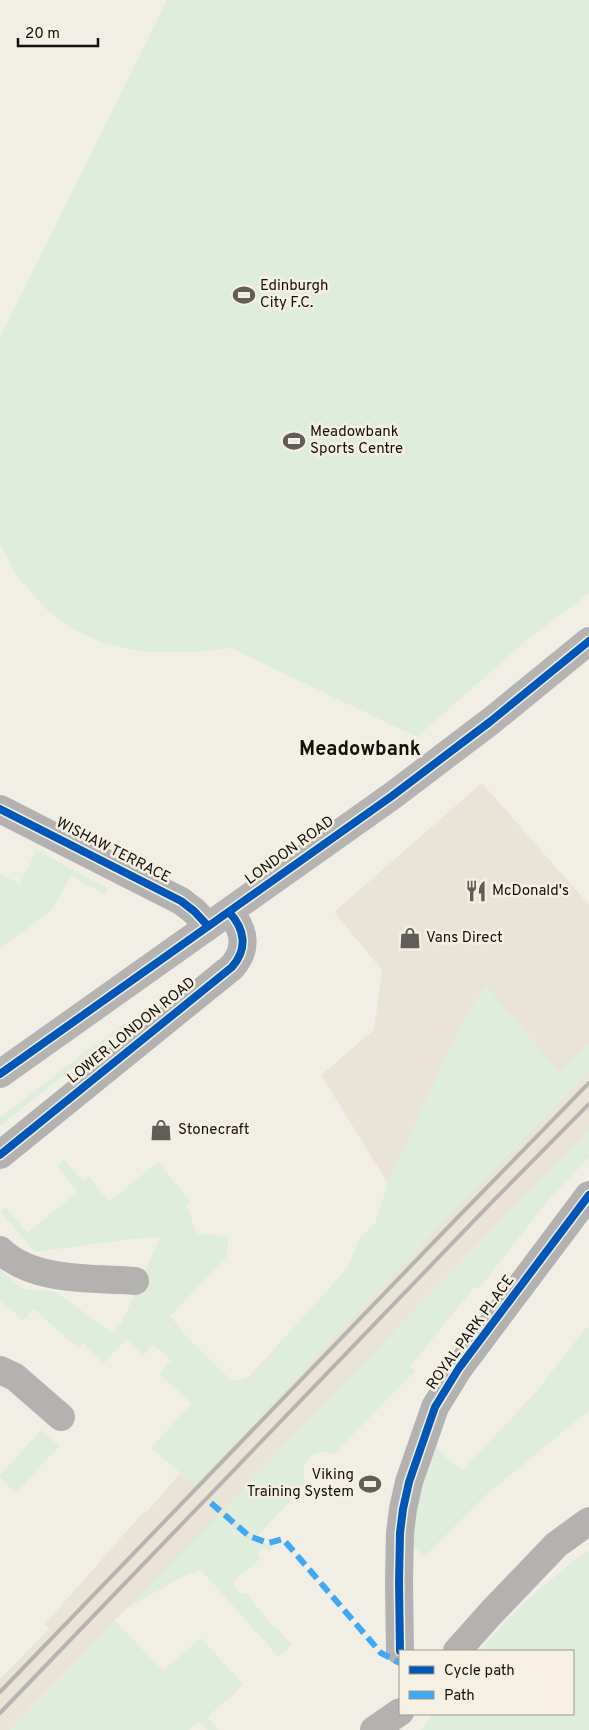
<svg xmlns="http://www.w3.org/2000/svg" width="589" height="1730" font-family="Overpass,sans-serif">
	<rect width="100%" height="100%" fill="#f1eee6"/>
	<polygon fill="#e9e4d5" points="482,783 589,905 589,1157 548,1200 479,1288 475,1286 410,1366 415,1371 333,1454 327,1452 316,1452 305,1461 303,1470 304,1477 307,1484 247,1546 221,1563 185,1575 127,1608 10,1730 0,1730 0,1679 49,1629 45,1624 141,1515 148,1511 186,1466 227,1376 231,1380 239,1381 248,1378 347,1269 360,1239 376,1222 388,1183 321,1075 374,1030 382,970 334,912"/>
	<g fill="#deeddc">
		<polygon points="167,0 589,0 589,593 522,644 417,737 231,648 197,652 146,652 106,644 75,630 47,610 17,576 0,543 0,338"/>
		<polygon points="37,850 108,889 105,894 71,876 51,911 0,948 0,874 20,884"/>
		<polygon points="486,986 559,1072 589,1044 589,1072 415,1252 195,1485 151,1448 192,1403 159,1374 171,1360 153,1344 144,1355 126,1339 104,1363 83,1343 78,1348 34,1309 23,1320 0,1300 0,1269 22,1289 55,1292 113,1333 122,1322 160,1237 131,1239 35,1252 1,1212 6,1208 27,1233 78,1192 57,1166 64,1160 83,1181 89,1177 109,1202 158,1162 190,1201 186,1204 197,1234 211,1234 228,1239 227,1256 170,1316 187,1337 231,1380 239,1381 248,1379 347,1269 360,1239 376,1222 388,1183 458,1030 471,1007"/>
		<polygon points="154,1003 0,1126 0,1118 83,1054"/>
		<path d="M589,1130v27l-41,43 -69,88 -4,-2 -65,80 5,5 -82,83c-21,-9 -37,10 -26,30l-52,53 -5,-3 -27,-24 245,-256z"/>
		<path d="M589,1324v86l-102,84 -62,62 -12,-9c1,-35 11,-67 23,-98l26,22 74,-79z"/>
		<polygon points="41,1430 59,1446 16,1493 0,1478 0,1476"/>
		<path d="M220,1514c18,16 33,36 59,28l-10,9 -4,-4 -8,6 4,5 -27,23v6l6,6 7,1 26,33 2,-1 17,19 -14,11 -77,-86 -16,5 -58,33z"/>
		<path d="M589,1549v181h-168l12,-16h140v-63h-93c30,-39 71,-72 109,-102z"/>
		<polygon points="115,1621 163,1671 201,1638 243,1685 237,1690 237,1691 207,1717 218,1730 208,1730 199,1721 189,1730 10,1730"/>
	</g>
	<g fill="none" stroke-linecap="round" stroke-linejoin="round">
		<g stroke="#b3b2b1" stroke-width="28">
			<polyline points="0,809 181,901 194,911 208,926"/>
			<path d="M0,1155l232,-188c16,-18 13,-38 -3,-55"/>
			<path d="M0,1250c33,32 92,28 135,31"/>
			<polyline points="0,1370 15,1377 61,1417"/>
			<polyline points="400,1651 399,1582 400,1533 403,1509 409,1482 435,1407 459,1368 589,1195"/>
			<polyline points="457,1651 490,1614 556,1545 589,1521"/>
			<polyline points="374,1730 400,1712"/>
		</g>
		<polyline stroke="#b6b4b2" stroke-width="28" points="0,1074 392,796 491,721 589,641"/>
		<g stroke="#b6b4b0" stroke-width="4">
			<polyline points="0,1692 458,1217 589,1083"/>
			<polyline points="0,1713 491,1203 589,1104"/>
		</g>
		<polyline stroke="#3fa9f5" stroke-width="6" stroke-dasharray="12 6" stroke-linecap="butt" points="211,1503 249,1536 268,1543 283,1539 381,1653 400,1663"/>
		<g stroke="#f5f0e2" stroke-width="11">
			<g id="cycleway">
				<polyline points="0,809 181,901 194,911 208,926"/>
				<polyline points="0,1074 392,796 491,721 589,641"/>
				<path d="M0,1155l232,-188c16,-18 13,-38 -3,-55"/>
				<polyline points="400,1651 399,1582 400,1533 403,1509 409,1482 435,1407 459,1368 589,1195"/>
			</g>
		</g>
		<use href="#cycleway" stroke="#0057b8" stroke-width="8"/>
	</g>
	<defs>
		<g id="stadium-bare" transform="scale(1.725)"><path d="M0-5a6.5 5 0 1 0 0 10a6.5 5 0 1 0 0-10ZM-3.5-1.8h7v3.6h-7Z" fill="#615e59" stroke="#f5f0e2" stroke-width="2.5" paint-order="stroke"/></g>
		<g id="restaurant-bare" transform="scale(1.725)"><path d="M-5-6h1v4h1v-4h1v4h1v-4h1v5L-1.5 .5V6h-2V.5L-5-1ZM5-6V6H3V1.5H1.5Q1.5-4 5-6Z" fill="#615e59" stroke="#f5f0e2" stroke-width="2.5" paint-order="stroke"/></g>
		<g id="shop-bare" transform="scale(1.725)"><path d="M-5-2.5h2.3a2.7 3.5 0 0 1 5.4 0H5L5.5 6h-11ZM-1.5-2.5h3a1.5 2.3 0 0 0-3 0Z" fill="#615e59" stroke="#f5f0e2" stroke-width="2.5" paint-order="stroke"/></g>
	</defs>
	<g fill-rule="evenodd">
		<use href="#stadium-bare" x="244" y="295"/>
		<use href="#stadium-bare" x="294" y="441"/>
		<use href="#restaurant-bare" x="476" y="891"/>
		<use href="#shop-bare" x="410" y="938"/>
		<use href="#shop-bare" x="161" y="1130"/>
		<use href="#stadium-bare" x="370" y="1484"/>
	</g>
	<g text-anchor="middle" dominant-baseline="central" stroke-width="5" stroke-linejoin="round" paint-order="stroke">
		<g font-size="15" fill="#13110d" stroke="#f5f0e2" text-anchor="start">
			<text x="260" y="286">Edinburgh<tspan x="260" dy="17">City F.C.</tspan></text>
			<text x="310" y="432">Meadowbank<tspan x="310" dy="17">Sports Centre</tspan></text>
			<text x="492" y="891">McDonald's</text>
			<text x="426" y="938">Vans Direct</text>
			<text x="178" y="1130">Stonecraft</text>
			<text x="354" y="1475" text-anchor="end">Viking<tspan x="354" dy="17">Training System</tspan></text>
		</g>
		<g font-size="15" fill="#13110d" stroke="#f5f0e2">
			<text transform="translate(113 851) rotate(27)">WISHAW TERRACE</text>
			<text transform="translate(290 851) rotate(-36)">LONDON ROAD</text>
			<text transform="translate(132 1031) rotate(-39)">LOWER LONDON ROAD</text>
			<text transform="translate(471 1333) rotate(-54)">ROYAL PARK PLACE</text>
		</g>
		<g font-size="20" font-weight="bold" fill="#13110d" stroke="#f5f0e2">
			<text x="360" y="750">Meadowbank</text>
		</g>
	</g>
	<rect x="399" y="1650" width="175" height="65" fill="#f5f0e2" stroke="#9b978d"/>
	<rect x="409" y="1666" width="25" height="8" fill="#0057b8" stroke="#9b978d"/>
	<text x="444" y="1675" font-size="15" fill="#13110d">Cycle path</text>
	<rect x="409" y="1691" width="25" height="8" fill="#3fa9f5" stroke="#9b978d"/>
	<text x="444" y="1700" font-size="15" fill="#13110d">Path</text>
	<path d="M18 38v8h80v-8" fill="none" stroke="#13110d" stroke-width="2.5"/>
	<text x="25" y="38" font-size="15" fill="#13110d" stroke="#f5f0e2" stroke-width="4" paint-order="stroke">20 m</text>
</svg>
